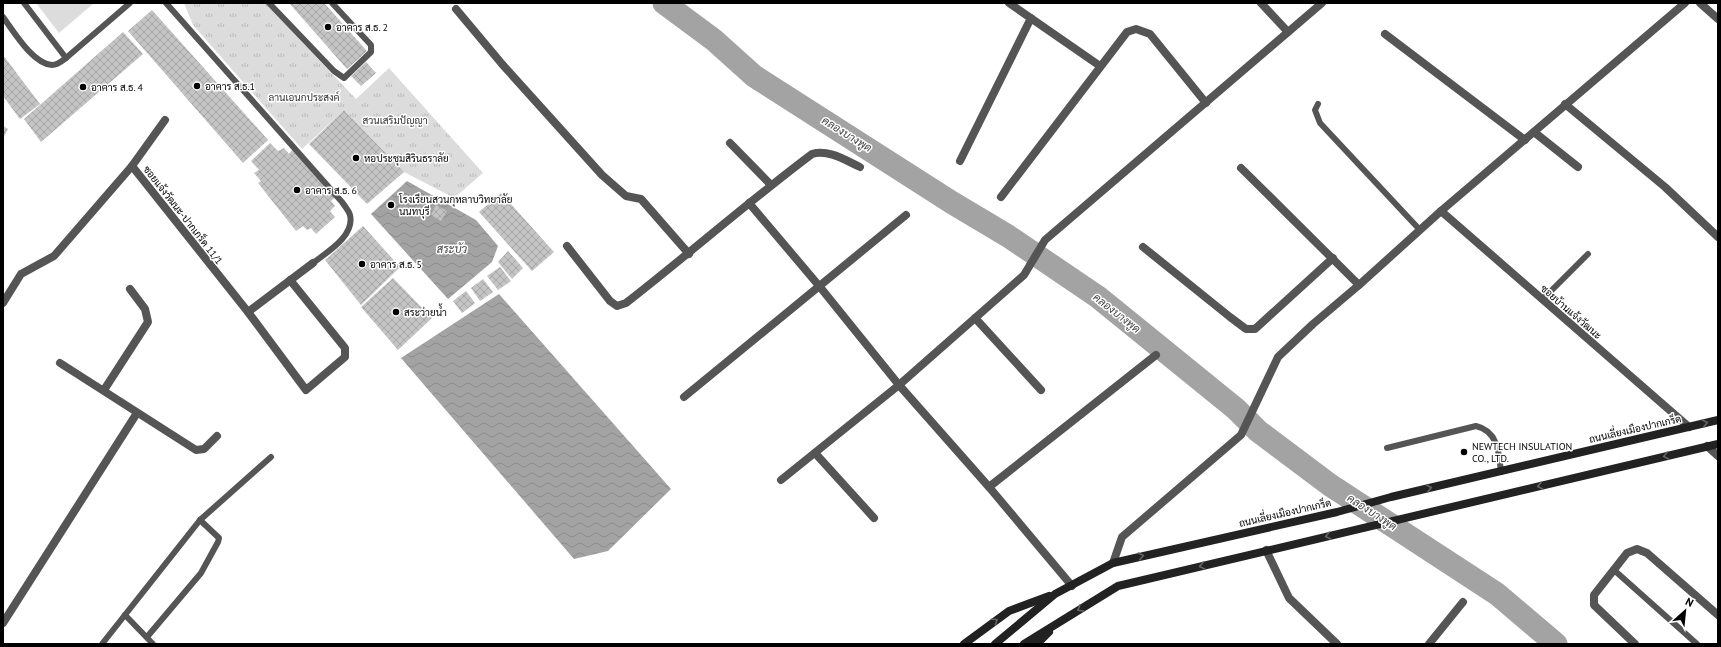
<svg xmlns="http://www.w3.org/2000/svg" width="1721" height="647" font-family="'PT Sans',Sarabun,sans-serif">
	<defs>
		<pattern id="grass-tufts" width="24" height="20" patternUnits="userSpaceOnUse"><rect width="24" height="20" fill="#dcdcdc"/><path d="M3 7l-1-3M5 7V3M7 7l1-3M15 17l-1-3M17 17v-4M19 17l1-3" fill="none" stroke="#bbb"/></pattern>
		<pattern id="water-waves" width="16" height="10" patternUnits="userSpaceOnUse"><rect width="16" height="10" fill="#a3a3a3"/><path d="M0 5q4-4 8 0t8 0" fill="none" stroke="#8b8b8b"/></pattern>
		<pattern id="building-cross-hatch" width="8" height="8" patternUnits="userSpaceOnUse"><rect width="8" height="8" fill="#c4c4c4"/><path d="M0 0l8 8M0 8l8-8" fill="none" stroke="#a7a7a7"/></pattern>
	</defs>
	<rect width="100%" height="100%" fill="#fff"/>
	<polygon fill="url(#grass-tufts)" points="184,3 265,3 356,99 389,68 483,173 454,198 404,172 344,110 302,149 193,25"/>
	<polygon fill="#dcdcdc" points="36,3 94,3 59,33"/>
	<g fill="url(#water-waves)">
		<polygon points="407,181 476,220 498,246 492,262 448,299 371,214"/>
		<polygon points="499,294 671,489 608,551 574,559 401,358"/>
	</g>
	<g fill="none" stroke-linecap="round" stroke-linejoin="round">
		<polyline stroke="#a3a3a3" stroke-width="23" points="664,3 714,40 754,76 951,202 1008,236 1098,297 1236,409 1258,431 1330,485 1497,594 1556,644"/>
	</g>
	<g fill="url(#building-cross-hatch)">
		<polygon points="289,3 324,3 367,51 347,69"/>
		<polygon points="152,10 268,140 243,163 128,31"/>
		<polygon points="123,32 143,54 41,142 24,119"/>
		<polygon points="3,55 40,104 20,119 3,96"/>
		<polygon points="366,62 376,73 361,86 351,76"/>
		<polygon points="344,110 404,172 367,204 309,144"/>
		<polygon points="3,126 8,129 3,138"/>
		<polygon points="270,143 278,151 284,148 289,154 292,150 336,197 331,201 335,206 330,211 335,217 316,234 311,228 307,230 303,226 296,231 258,183 261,181 254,173 259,170 251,161"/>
		<polygon points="501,193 554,252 532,271 479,212"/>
		<polygon points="436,205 447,211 441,221 431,215"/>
		<polygon points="363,226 400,267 361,305 325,260"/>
		<polygon points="508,251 523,268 512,279 498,262"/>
		<polygon points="500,267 511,281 498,290 487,276"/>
		<polygon points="393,278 432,318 398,350 361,307"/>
		<polygon points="483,279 493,292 480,301 471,288"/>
		<polygon points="466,291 475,303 462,313 453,301"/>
	</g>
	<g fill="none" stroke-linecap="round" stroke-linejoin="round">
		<g stroke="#555" stroke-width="6">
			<polyline points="24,3 66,58"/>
			<path d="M166,3l176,199c2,3 7,9 8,13 5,21 -23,37 -37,48"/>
			<polyline points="269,3 334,71 344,78 371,52 371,45 332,3"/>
			<path d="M3,17c11,15 30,47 49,48 6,0 10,-4 14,-7l64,-55"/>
			<polyline points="1318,104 1315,110 1320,123 1420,230"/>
			<polyline points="1542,300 1588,254"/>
			<path d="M1387,448l89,-22c22,5 23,27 25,46"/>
			<polyline points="1614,570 1697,644"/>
			<polyline points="125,615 153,644"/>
			<polyline points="147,637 201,573 218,542 219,538 200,520"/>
			<polyline points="102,644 200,520 271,457"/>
		</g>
		<g stroke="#555" stroke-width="8">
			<polyline points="1009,3 1100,66"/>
			<polyline points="1261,3 1288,32"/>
			<polyline points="1700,3 1718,19"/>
			<polyline points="456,9 502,64 602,175 626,196 641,199 689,254"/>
			<polyline points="1385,34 1525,140"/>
			<polyline points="1565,104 1665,187 1718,237"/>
			<polyline points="1534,132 1578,167"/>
			<polyline points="730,143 771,185"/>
			<polyline points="960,161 1031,18"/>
			<polyline points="132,166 248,312 306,390 345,357 345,348 290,280"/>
			<polyline points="1241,168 1359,285"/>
			<polyline points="1001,197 1127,32 1136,29 1150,34 1206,103"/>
			<polyline points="749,203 820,287 899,385 989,487 1072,586"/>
			<polyline points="1441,211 1689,427"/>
			<path d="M567,246l43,55 7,5 9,-3c63,-49 122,-101 186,-149 16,-5 33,6 48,13"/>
			<polyline points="1143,247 1230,317 1246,329 1255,329 1333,258"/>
			<polyline points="3,303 21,274 54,256 132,166 165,120"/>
			<polyline points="248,312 313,263"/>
			<polyline points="975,318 1041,390"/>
			<polyline points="60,363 196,450 204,449 217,436"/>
			<polyline points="104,390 148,322 145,309 130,289"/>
			<polyline points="684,397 906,215"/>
			<polyline points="1707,446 1718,456"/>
			<polyline points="815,453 874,518"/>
			<polyline points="781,480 899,385 1024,275 1045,240 1322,3"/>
			<polyline points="989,487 1156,355"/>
			<polyline points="1266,550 1289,598 1337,644"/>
			<polyline points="1113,563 1122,537 1241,435 1278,357 1313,324 1359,285 1441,211 1685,3"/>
			<polyline points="3,623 137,413"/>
			<polyline points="1429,644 1463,602"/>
			<polyline points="1635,644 1594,605 1594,595 1627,553 1637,549 1647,553 1718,615"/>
		</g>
		<g stroke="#222" stroke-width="8">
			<polyline points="964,644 1009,611 1049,596"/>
			<polyline points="995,644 1055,594 1113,563 1337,512 1391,497 1718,420"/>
			<polyline points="1024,644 1118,586 1718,444"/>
			<polyline points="1037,644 1049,632"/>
		</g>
	</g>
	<defs><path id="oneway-chevron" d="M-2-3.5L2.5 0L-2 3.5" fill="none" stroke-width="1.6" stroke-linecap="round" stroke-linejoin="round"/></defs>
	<g stroke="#646464">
		<use href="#oneway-chevron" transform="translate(1705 423) rotate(-13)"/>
		<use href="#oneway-chevron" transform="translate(1666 456) rotate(167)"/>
		<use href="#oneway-chevron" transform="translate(1540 486) rotate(167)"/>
		<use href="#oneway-chevron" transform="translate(1429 488) rotate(-13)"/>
		<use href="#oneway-chevron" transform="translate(1328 536) rotate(168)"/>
		<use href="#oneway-chevron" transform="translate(1141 556) rotate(-13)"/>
		<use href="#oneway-chevron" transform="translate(1202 566) rotate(166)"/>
		<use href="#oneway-chevron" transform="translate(1080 609) rotate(149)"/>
		<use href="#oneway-chevron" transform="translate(995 621) rotate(-35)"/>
	</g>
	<g fill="#000" stroke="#fff" stroke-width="1.5">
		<circle cx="328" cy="27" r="4"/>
		<circle cx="197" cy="86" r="4"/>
		<circle cx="83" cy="87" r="4"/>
		<circle cx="356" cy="158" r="4"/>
		<circle cx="297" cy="190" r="4"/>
		<circle cx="391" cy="205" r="4"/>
		<circle cx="362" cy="264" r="4"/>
		<circle cx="396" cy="312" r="4"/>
		<circle cx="1464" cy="452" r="4"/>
	</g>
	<g text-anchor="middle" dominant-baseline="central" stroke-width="3" stroke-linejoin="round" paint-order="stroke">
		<g font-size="10" fill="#000" stroke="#fff" text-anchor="start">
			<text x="336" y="27">อาคาร ส.ธ. 2</text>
			<text x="205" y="86">อาคาร ส.ธ.1</text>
			<text x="91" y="87">อาคาร ส.ธ. 4</text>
			<text x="364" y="158">หอประชุมสิรินธราลัย</text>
			<text x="305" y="190">อาคาร ส.ธ. 6</text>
			<text x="399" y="199">โรงเรียนสวนกุหลาบวิทยาลัย<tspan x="399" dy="12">นนทบุรี</tspan></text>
			<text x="370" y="264">อาคาร ส.ธ. 5</text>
			<text x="404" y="312">สระว่ายน้ำ</text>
			<text x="1472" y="446">NEWTECH INSULATION<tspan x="1472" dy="12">CO., LTD.</tspan></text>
		</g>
		<g font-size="10" fill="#333" stroke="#fff">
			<text x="304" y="97">ลานเอนกประสงค์</text>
			<text x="395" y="120">สวนเสริมปัญญา</text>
		</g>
		<g font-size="10" fill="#000" stroke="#fff">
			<text transform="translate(183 215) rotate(52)">ซอยแจ้งวัฒนะ-ปากเกร็ด 11/1</text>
			<text transform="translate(1571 312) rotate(41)">ซอยบ้านแจ้งวัฒนะ</text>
			<text transform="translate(1635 429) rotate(-13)">ถนนเลี่ยงเมืองปากเกร็ด</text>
			<text transform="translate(1285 513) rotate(-13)">ถนนเลี่ยงเมืองปากเกร็ด</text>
		</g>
		<g font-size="11" font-style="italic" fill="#444" stroke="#fff">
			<text transform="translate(847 134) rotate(32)">คลองบางพูด</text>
			<text x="452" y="249">สระบัว</text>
			<text transform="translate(1117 313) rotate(38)">คลองบางพูด</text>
			<text transform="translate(1372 512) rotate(33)">คลองบางพูด</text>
		</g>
	</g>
	<rect width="1721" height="647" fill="none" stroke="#000000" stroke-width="8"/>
	<g transform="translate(1685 611) rotate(27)" stroke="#ffffff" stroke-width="3" paint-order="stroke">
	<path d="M0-3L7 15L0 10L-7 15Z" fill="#000000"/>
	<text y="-6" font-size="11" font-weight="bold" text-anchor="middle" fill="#000000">N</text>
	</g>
</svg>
